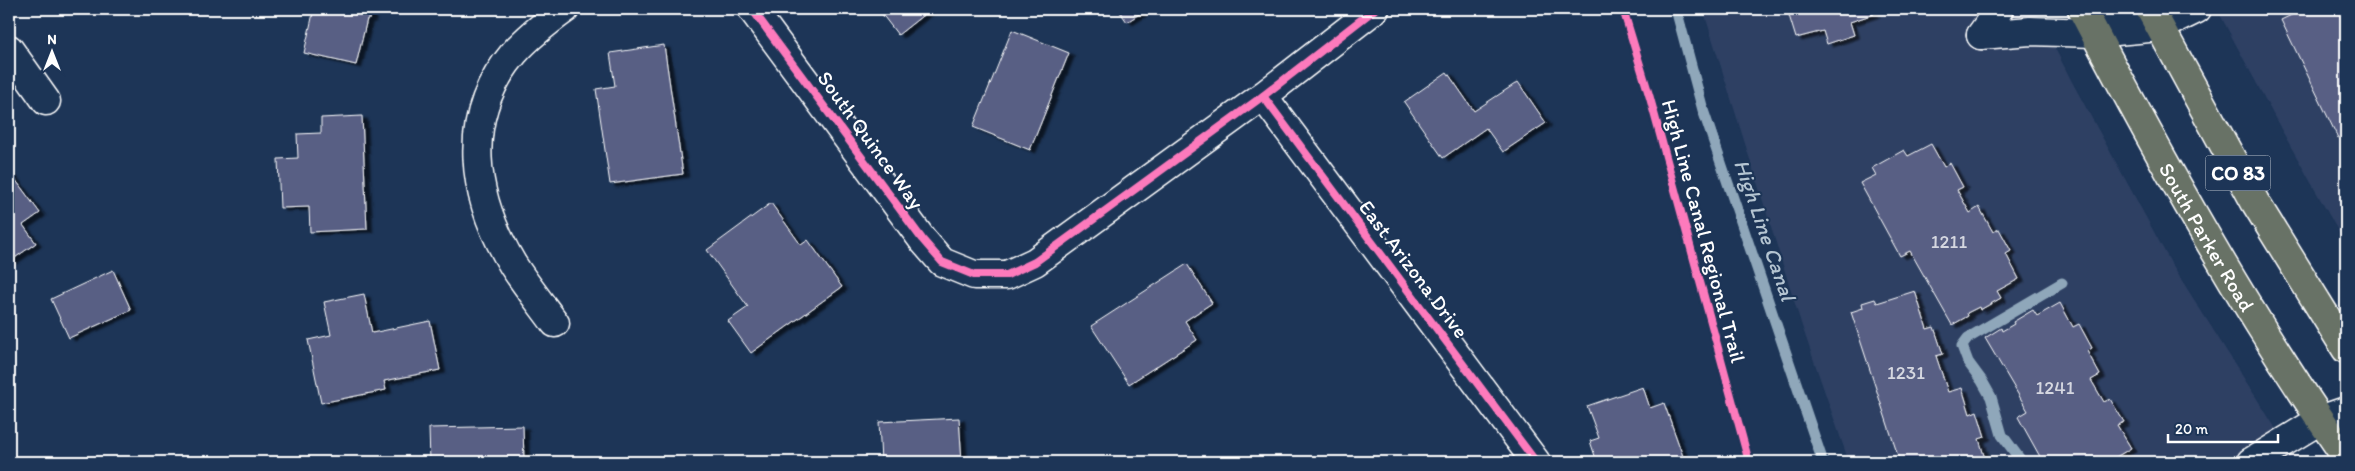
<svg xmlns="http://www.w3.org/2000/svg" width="2355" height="471" font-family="Itim,sans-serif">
	<defs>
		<filter id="shadow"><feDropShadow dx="5.5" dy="3" stdDeviation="1" flood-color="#0009"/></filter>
	</defs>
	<rect width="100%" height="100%" fill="#1d3557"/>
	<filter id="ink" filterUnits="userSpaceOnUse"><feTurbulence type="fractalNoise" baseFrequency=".02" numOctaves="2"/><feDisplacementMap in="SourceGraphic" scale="10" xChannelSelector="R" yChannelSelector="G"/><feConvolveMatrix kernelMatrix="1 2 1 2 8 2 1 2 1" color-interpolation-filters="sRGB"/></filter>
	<g filter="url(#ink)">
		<g fill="#2f4164">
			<polygon points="1703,9 2035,9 2072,82 2172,265 2297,462 1849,462 1802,326"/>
			<polygon points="2217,9 2346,9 2346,245 2281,129"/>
		</g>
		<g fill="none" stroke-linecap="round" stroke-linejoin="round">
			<g stroke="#8fa7ba" stroke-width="11">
				<polyline points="1676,9 1703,110 1823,462"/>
				<polyline points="2022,462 2002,435 1991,397 1982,381 1968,362 1962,346 1968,338 2062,283"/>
			</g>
		</g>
		<g fill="#585e84" stroke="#fff" filter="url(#shadow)">
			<polygon points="314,9 372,9 370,19 367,19 356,65 304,53"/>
			<polygon points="878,9 931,9 898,35"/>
			<polygon points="1118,9 1147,9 1127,22"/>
			<polygon points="1787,9 1872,9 1874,14 1850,22 1854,35 1827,44 1823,31 1796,38"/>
			<polygon points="2304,9 2346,9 2346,134 2338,138 2281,20"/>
			<polygon points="1012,30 1069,53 1030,150 973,127"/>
			<polygon points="664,45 683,174 610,184 596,89 615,86 610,53"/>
			<polygon points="1447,72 1474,111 1518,82 1546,123 1503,152 1486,128 1443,158 1404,102"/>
			<polygon points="362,116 367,229 310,232 309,207 280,208 278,159 298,158 297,134 321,133 321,118"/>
			<polygon points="1931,144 1944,167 1950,163 1963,187 1957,190 1970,213 1979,207 1993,232 1999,229 2011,251 2006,254 2019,279 1997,291 2001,298 1980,310 1979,307 1967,313 1968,316 1952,325 1910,251 1900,256 1860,183 1876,175 1872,168 1904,150 1908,156"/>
			<polygon points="9,171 40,213 23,225 36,243 9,262"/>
			<polygon points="771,203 801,245 808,240 842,287 751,353 728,321 748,307 707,250"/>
			<polygon points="1187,264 1212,303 1185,321 1197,340 1129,384 1091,326"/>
			<polygon points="113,270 131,310 69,338 51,299"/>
			<polygon points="1915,291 1927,329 1934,327 1943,354 1936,356 1948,392 1962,388 1970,414 1977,411 1985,437 1979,439 1986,462 1900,462 1851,312 1863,308 1862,303 1875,299 1877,303"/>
			<polygon points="364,294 372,333 430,321 440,370 384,381 386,390 321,403 308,340 331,335 324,302"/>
			<polygon points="2060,303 2073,327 2079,324 2092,348 2087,351 2100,375 2091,380 2104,402 2110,399 2124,422 2117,425 2131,448 2108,462 2043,462 2018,417 2028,411 1985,338 2001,328 2002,331 2014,324 2013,322 2033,310 2037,316"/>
			<polygon points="1643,387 1650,408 1664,403 1685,462 1612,462 1611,460 1597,462 1590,441 1599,438 1587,406"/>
			<polygon points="959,418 962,462 881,462 879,422"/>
			<polygon points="523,426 524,462 430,462 429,428"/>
		</g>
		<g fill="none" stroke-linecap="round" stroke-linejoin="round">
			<g stroke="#fff" stroke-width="31">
				<g id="minor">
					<polyline points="752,9 922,239 942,262 974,275 1007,275 1035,262 1263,96 1375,9"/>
					<polyline points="2094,33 2113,9"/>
					<polyline points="1981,35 2030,31 2094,33 2160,27 2197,9"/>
					<polyline points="1981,35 1999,9"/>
					<polyline points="9,49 46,101"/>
					<polyline points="1263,96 1536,462"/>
					<path d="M555,323c-14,-19 -29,-38 -42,-58 -41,-68 -54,-147 1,-212 15,-17 33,-31 51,-44"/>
					<polyline points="2251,462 2320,420 2346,411"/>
				</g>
			</g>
			<g stroke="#fff" stroke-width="31">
				<g id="major">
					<path id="s1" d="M2082,9c80,154 165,305 264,448"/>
					<polyline points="2150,9 2255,202 2346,349"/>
				</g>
			</g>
			<use href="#minor" stroke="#1d3557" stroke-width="28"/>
			<use href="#major" stroke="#687266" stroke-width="28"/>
			<g stroke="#1d3557" stroke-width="11">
				<g id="cycleway">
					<polyline points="752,9 922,239 942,262 974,275 1007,275 1035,262 1263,96 1375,9"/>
					<polyline points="1623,9 1650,98 1749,462"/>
					<polyline points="1263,96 1536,462"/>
				</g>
			</g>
			<use href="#cycleway" stroke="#fd7abc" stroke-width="8"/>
		</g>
	</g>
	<g text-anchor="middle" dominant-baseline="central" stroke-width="4" stroke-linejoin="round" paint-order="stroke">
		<g font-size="19" fill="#d5d7e0">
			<text x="1949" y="241">1211</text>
			<text x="1906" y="372">1231</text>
			<text x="2055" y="387">1241</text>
		</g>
		<rect fill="#1d3557" stroke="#bbc2cd" stroke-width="1" x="2205.5" y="155.5" width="65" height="35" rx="4"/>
		<g font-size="20" font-weight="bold" fill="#fff">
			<text x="2238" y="173">CO 83</text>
		</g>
		<g font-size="21" fill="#fff" stroke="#1d3557">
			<text transform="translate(871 140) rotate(54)">South Quince Way</text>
			<text transform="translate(1704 231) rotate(75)">High Line Canal Regional Trail</text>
			<text stroke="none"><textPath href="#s1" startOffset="260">South Parker Road</textPath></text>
			<text transform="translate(1414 269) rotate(53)">East Arizona Drive</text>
		</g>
		<g font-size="22" font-style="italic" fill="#b4c4d1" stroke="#1d3557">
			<text transform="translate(1765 230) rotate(71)">High Line Canal</text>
		</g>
	</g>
	<rect width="2355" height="471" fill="none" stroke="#1d3557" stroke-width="30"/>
	<rect x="15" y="15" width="2325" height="441" fill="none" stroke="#fff" stroke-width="2" filter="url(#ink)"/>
	<g transform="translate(52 52)" stroke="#1d3557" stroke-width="4" paint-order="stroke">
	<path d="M0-4L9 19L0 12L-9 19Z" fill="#ffffff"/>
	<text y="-8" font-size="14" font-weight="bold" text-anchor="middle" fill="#ffffff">N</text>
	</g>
	<path d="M2168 434v8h110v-8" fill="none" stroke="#ffffff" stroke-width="2.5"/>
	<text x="2175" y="434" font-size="15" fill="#ffffff" stroke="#1d3557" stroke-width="4" paint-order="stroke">20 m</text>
</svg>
